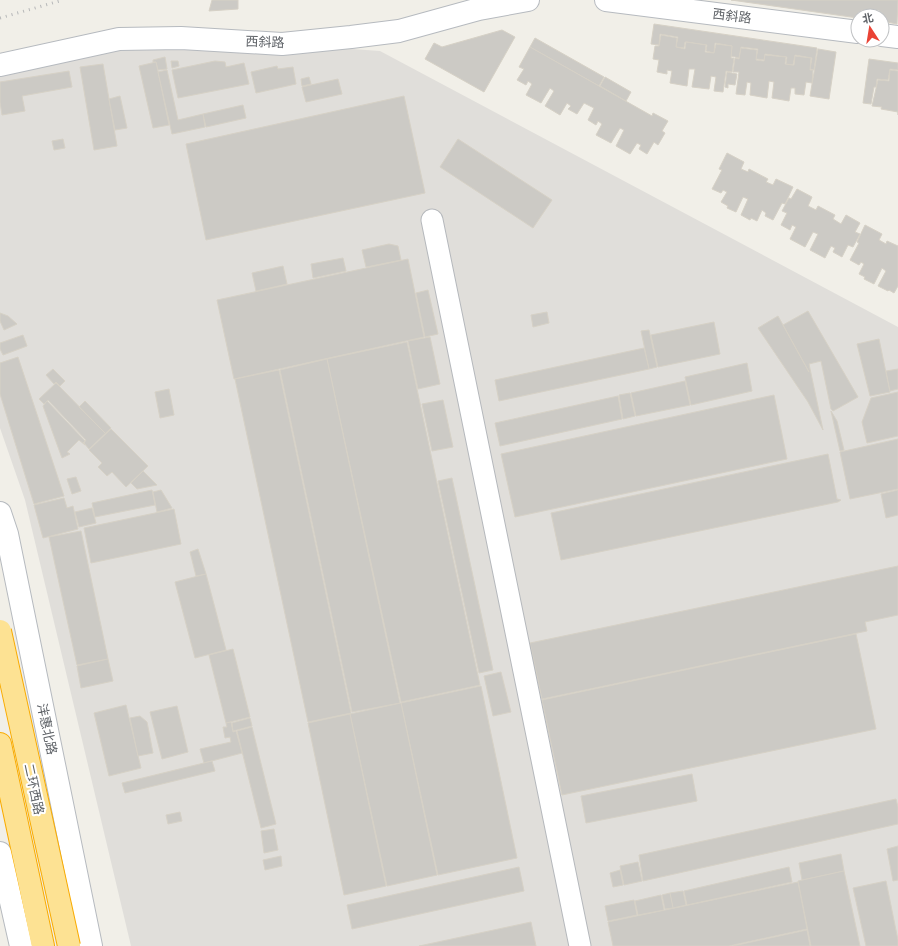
<svg xmlns="http://www.w3.org/2000/svg" width="898" height="946" font-family="'Archivo Narrow','Noto Sans SC',sans-serif">
	<rect width="100%" height="100%" fill="#f1efe8"/>
	<polygon fill="#e0deda" points="119,39 282,44 380,51 898,327 898,946 131,946 25,500 0,428 0,65"/>
	<g fill="#cccac5" stroke="#d6d1c6">
		<polygon points="212,0 238,0 238,9 209,11"/>
		<polygon points="731,0 898,0 897,24 882,21 882,16 858,16 858,18"/>
		<polygon points="654,24 817,48 814,70 810,69 812,58 795,55 793,65 786,64 787,57 765,54 764,60 756,59 758,49 741,47 739,58 731,56 732,46 715,43 714,53 706,51 707,45 687,42 685,42 684,48 676,47 678,37 660,34 659,45 651,44"/>
		<polygon points="502,30 515,37 484,92 425,59 434,43 442,47"/>
		<polygon points="661,35 677,38 676,47 685,49 686,42 706,45 705,52 714,53 716,44 732,46 731,58 734,58 732,72 726,71 723,92 714,91 716,77 711,76 709,89 692,87 695,69 689,69 687,86 670,83 672,71 667,70 667,74 657,72 659,60 653,59 655,46 659,46"/>
		<polygon points="535,38 604,77 599,86 530,47"/>
		<polygon points="530,47 652,116 653,113 668,121 662,131 665,133 658,145 654,142 647,154 639,149 641,145 637,143 630,154 616,146 624,130 620,128 611,143 596,135 602,124 598,121 596,125 588,120 594,108 584,103 577,114 568,109 571,106 567,103 560,115 545,106 554,91 550,88 541,103 526,95 532,84 528,81 526,85 517,80 524,69 519,67"/>
		<polygon points="741,48 757,50 756,60 764,61 765,55 786,57 785,64 792,65 794,65 795,56 811,58 810,70 813,70 812,83 806,82 804,95 795,94 795,88 791,88 789,101 772,98 774,82 769,81 767,98 750,95 751,83 747,82 745,95 736,94 739,72 733,72 735,58 739,59"/>
		<polygon points="818,49 836,52 829,99 810,96"/>
		<polygon points="165,57 167,69 158,70 156,62 153,62 153,60"/>
		<polygon points="869,59 898,63 898,70 890,69 888,80 877,79 876,87 874,87 871,104 863,103"/>
		<polygon points="171,61 178,61 179,66 172,68"/>
		<polygon points="215,61 225,62 226,67 244,63 249,84 178,98 172,70"/>
		<polygon points="156,62 169,125 153,128 139,66"/>
		<polygon points="103,64 117,146 94,150 80,67"/>
		<polygon points="277,66 278,69 293,67 296,84 256,93 251,72"/>
		<polygon points="167,70 178,120 203,114 205,127 172,134 158,72"/>
		<polygon points="890,70 898,71 898,115 898,112 881,109 882,107 872,106 878,80 889,81"/>
		<polygon points="69,71 72,87 22,96 25,111 2,115 0,102 0,82"/>
		<polygon points="727,72 737,74 735,85 728,84 728,88 725,87"/>
		<polygon points="309,77 311,84 302,86 301,79"/>
		<polygon points="605,77 631,92 626,101 600,86"/>
		<polygon points="338,79 342,94 306,102 302,87"/>
		<polygon points="120,96 127,128 115,130 109,99"/>
		<polygon points="404,96 425,193 206,240 186,144"/>
		<polygon points="243,105 246,118 206,127 203,114"/>
		<polygon points="63,139 65,148 54,150 52,141"/>
		<polygon points="458,139 552,200 533,228 440,167"/>
		<polygon points="727,153 744,162 741,169 748,172 749,169 768,179 766,182 773,185 776,179 793,187 785,204 782,203 773,220 765,216 766,213 762,210 757,221 751,218 750,220 741,215 748,199 743,197 736,212 727,208 728,206 721,202 727,192 723,190 721,193 712,189 722,170 719,169"/>
		<polygon points="797,189 812,197 808,206 816,210 818,206 835,215 833,219 841,224 846,215 860,223 855,232 860,234 853,247 848,245 842,257 833,252 835,248 831,246 825,258 810,250 818,234 813,232 805,247 790,239 796,227 792,225 790,230 781,225 787,213 782,211 789,198 791,199"/>
		<polygon points="865,225 882,234 879,240 886,244 887,241 898,246 898,286 894,293 889,290 888,291 878,286 886,271 882,268 874,284 864,279 865,277 859,274 864,264 861,262 859,265 850,260 859,243 857,242"/>
		<polygon points="389,244 398,246 401,260 366,267 362,250"/>
		<polygon points="343,258 346,271 313,278 311,264"/>
		<polygon points="408,259 424,337 234,379 217,300"/>
		<polygon points="283,266 287,284 256,291 252,273"/>
		<polygon points="428,290 438,334 425,337 416,293"/>
		<polygon points="808,311 858,397 833,411 831,409 821,361 809,364 823,430 808,402 758,328 778,316 809,372 783,325"/>
		<polygon points="547,312 549,323 533,327 531,315"/>
		<polygon points="0,313 8,316 17,324 4,330 0,321"/>
		<polygon points="714,322 720,354 658,367 651,335"/>
		<polygon points="649,330 657,367 649,369 641,331"/>
		<polygon points="23,335 27,346 3,355 0,349 0,343"/>
		<polygon points="430,337 440,384 418,389 408,341"/>
		<polygon points="879,339 890,392 870,396 857,344"/>
		<polygon points="407,342 480,685 401,702 327,359"/>
		<polygon points="644,348 649,369 499,401 495,380"/>
		<polygon points="18,357 64,496 34,504 0,394 0,363"/>
		<polygon points="327,359 400,703 352,712 280,370"/>
		<polygon points="747,363 752,391 691,405 685,377"/>
		<polygon points="53,369 65,381 60,386 56,382 54,384 46,375"/>
		<polygon points="898,369 898,389 890,391 886,371"/>
		<polygon points="279,370 351,713 308,722 235,379"/>
		<polygon points="685,381 690,405 636,416 631,393"/>
		<polygon points="56,383 105,433 79,407 85,401 111,428 89,449 84,443 86,440 48,400 44,404 39,399"/>
		<polygon points="169,389 174,415 160,418 155,392"/>
		<polygon points="898,392 898,436 867,443 862,422 871,398"/>
		<polygon points="630,393 635,416 623,419 619,395"/>
		<polygon points="774,395 787,459 515,517 501,454"/>
		<polygon points="618,396 622,419 500,446 495,423"/>
		<polygon points="443,400 453,447 432,451 422,404"/>
		<polygon points="47,401 85,441 83,443 85,445 79,440 67,452 70,454 62,458 43,406"/>
		<polygon points="831,411 837,421 844,450 840,451"/>
		<polygon points="111,429 148,466 126,487 112,472 107,476 98,467 102,463 89,450"/>
		<polygon points="898,439 898,489 850,499 840,452"/>
		<polygon points="828,454 837,499 841,500 838,502 561,560 551,513"/>
		<polygon points="143,471 157,485 137,489 131,483"/>
		<polygon points="76,477 81,491 72,494 67,479"/>
		<polygon points="452,478 493,670 479,673 438,481"/>
		<polygon points="152,490 155,505 95,517 92,503"/>
		<polygon points="161,490 172,508 157,512 153,492"/>
		<polygon points="898,490 898,515 886,518 881,494"/>
		<polygon points="64,498 67,508 73,506 78,529 43,538 34,505"/>
		<polygon points="92,508 96,523 79,527 75,512"/>
		<polygon points="174,509 181,544 91,563 84,528"/>
		<polygon points="81,531 108,659 77,665 49,537"/>
		<polygon points="198,549 206,574 196,576 190,552"/>
		<polygon points="898,566 898,615 865,622 867,631 542,699 530,643"/>
		<polygon points="206,574 226,650 195,658 175,582"/>
		<polygon points="856,634 876,729 562,795 542,700"/>
		<polygon points="233,649 250,717 226,723 209,655"/>
		<polygon points="108,659 113,681 81,688 77,666"/>
		<polygon points="501,672 511,712 493,716 484,676"/>
		<polygon points="481,686 517,858 438,875 401,703"/>
		<polygon points="401,703 437,875 387,886 350,714"/>
		<polygon points="126,705 141,768 109,776 94,713"/>
		<polygon points="177,706 188,752 162,759 150,712"/>
		<polygon points="350,714 386,886 344,895 308,723"/>
		<polygon points="140,716 147,722 153,753 138,756 130,718"/>
		<polygon points="250,718 252,726 233,731 232,723"/>
		<polygon points="231,722 233,732 236,731 242,753 204,763 200,749 231,742 230,737 225,738 223,727 227,727 226,723"/>
		<polygon points="252,727 276,824 261,828 237,731"/>
		<polygon points="212,761 215,771 125,793 122,783"/>
		<polygon points="692,774 697,801 586,823 581,796"/>
		<polygon points="896,799 898,807 898,824 643,881 639,855"/>
		<polygon points="180,812 182,821 168,824 166,815"/>
		<polygon points="274,829 278,850 264,853 261,831"/>
		<polygon points="898,846 898,880 893,881 887,849"/>
		<polygon points="841,854 844,871 802,880 799,863"/>
		<polygon points="281,856 282,866 265,870 263,860"/>
		<polygon points="638,862 642,881 624,885 620,866"/>
		<polygon points="519,867 524,891 352,929 347,905"/>
		<polygon points="789,867 792,882 687,905 684,891"/>
		<polygon points="620,870 623,885 613,887 610,873"/>
		<polygon points="844,871 860,946 811,946 798,881"/>
		<polygon points="886,881 898,940 898,946 866,946 853,888"/>
		<polygon points="798,882 807,929 729,946 613,946 608,922"/>
		<polygon points="683,891 686,905 673,908 670,893"/>
		<polygon points="670,893 673,908 665,909 662,895"/>
		<polygon points="661,895 664,910 638,915 635,901"/>
		<polygon points="634,900 637,915 608,921 605,906"/>
		<polygon points="531,922 536,946 419,946"/>
		<polygon points="807,930 810,946 733,946"/>
	</g>
	<g fill="none" stroke-linecap="round" stroke-linejoin="round">
		<g stroke="#b5b8bc" stroke-width="23">
			<polyline id="street" points="432,220 580,946"/>
		</g>
		<g stroke="#b6babf" stroke-width="24">
			<g id="secondary">
				<polyline points="606,0 858,32"/>
				<polyline points="882,35 898,37"/>
				<polyline points="0,65 119,39 181,38 282,44 351,37 399,31 479,9 528,0"/>
				<polyline points="0,513 7,534 91,946"/>
				<polyline points="0,853 21,946"/>
			</g>
		</g>
		<g stroke="#f9ab00" stroke-width="24">
			<polyline id="highway" points="0,744 43,946"/>
		</g>
		<use href="#street" stroke="#fff" stroke-width="21"/>
		<use href="#secondary" stroke="#fff" stroke-width="22"/>
		<use href="#highway" stroke="#fde293" stroke-width="22"/>
		<polyline stroke="#b6b7b8" stroke-width="3" stroke-dasharray="1 5" stroke-linecap="butt" points="0,18 63,0"/>
		<g stroke="#f9ab00" stroke-width="24" stroke-linecap="butt">
			<polyline id="highway-bridge" points="0,631 69,946"/>
		</g>
		<use href="#highway-bridge" stroke="#fde293" stroke-width="22"/>
	</g>
	<g text-anchor="middle" dominant-baseline="central" stroke-width="4" stroke-linejoin="round" paint-order="stroke">
		<g font-size="13" fill="#5f6368" stroke="#fff">
			<text transform="translate(732 16) rotate(7)">西斜路</text>
			<text transform="translate(265 42) rotate(2)">西斜路</text>
			<text transform="translate(47 729) rotate(78)">沣惠北路</text>
			<text transform="translate(34 789) rotate(78)">二环西路</text>
		</g>
	</g>
	<g transform="translate(870 28) rotate(348)"><circle r="19" fill="#ffffff" stroke="#bfc1c3"/>
	<path d="M0-3L7 15L0 10L-7 15Z" fill="#ea4335"/>
	<text y="-6" font-size="11" font-weight="bold" text-anchor="middle" fill="#5f6368">北</text>
	</g>
</svg>
